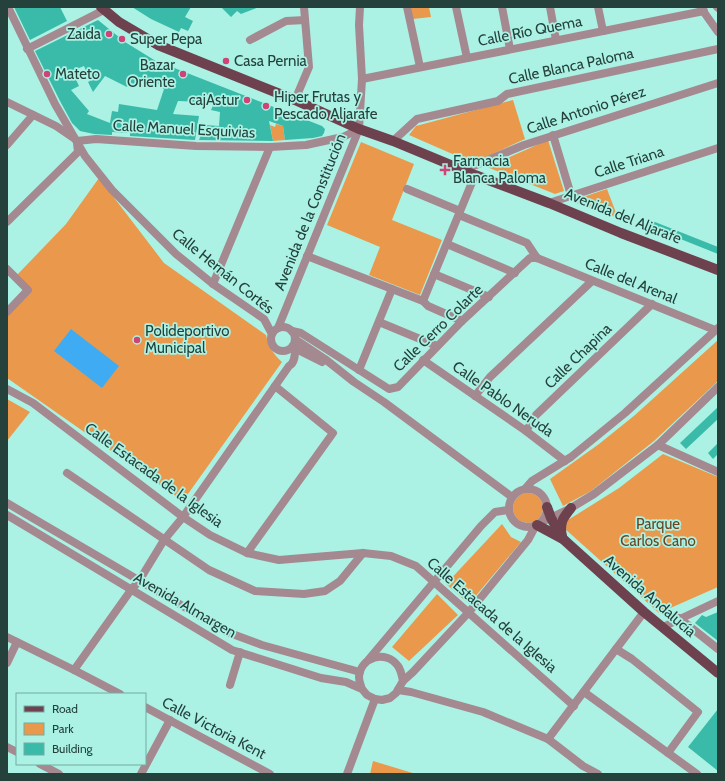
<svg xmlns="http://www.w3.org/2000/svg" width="725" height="781" font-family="Cabin,sans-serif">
	<rect width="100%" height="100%" fill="#abf2e4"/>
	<g fill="#ea994c">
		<polygon points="410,7 429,7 431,17 413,19"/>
		<polygon points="513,100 525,139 473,163 409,135 416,126"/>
		<polygon points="276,124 283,126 285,140 273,141 270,125 275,127"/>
		<polygon points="548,140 564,191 555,194 487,167"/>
		<polygon points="361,142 414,164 392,220 442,240 420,295 369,275 380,247 327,225"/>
		<path d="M99,178l65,85 102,72c3,12 7,19 16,27l-99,139 -176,-123v-71l16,-16 -6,-16 49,-51z"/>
		<polygon points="607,189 618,218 571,201"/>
		<polygon points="718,340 718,381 654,441 591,491 563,506 550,479 599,444 635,415"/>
		<polygon points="7,399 30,412 7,441"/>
		<polygon points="663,454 718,477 718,587 659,613 564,528 568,520 619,488"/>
		<circle cx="528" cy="508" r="15"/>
		<polygon points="502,524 511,537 521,542 469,604 446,584"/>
		<polygon points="437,594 458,615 409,661 392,647"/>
		<polygon points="373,761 416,774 370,774"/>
	</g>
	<polygon fill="#3fabf2" points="71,329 119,366 102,388 54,351"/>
	<g fill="#3abba9" fill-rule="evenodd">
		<polygon points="14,7 60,7 67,21 30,40"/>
		<polygon points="132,7 191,7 185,17 193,21 188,31 181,28 179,32 151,19"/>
		<polygon points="221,7 259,7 241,14 237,11 231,17"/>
		<path d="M98,20l27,22 34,21v-1l163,64 3,3 -1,4 -2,3 -9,2 -28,2 -2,-14 -14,-5 4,20 -74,-1 6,-15 14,1 1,-14 -9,-2 5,-11 -12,-6 -2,9 -24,-1 -5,13 26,2 -4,24 -65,-4v-3l-18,-1v3l-18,-1 -14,-3 -8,-8 -12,-22 -25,-50zM84,66l6,15 -2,1 5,10 12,-16 22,11 2,-5 11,5 3,-9 17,7v2l4,2 -7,21 -38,-6 -1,8 -6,-1 -2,12 -23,-9 2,-3 -18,-21 8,-4 -7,-15z"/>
		<polygon points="650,220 718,247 718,254 648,226"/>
		<polygon points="718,407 718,419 686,449 680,443"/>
		<polygon points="718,443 718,454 713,459 708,453"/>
		<polygon points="718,612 718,641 695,623 702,615 706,617"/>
		<polygon points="718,709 718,771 688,747"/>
	</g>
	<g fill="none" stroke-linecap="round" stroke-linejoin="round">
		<g stroke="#a48990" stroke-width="8">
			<polyline points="8,7 55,104 85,156 112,190 176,254 213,284 264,319 272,334"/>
			<polyline points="407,7 420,67"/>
			<polyline points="456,7 467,58"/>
			<polyline points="502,7 510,49"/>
			<polyline points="550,7 556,40"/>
			<polyline points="598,7 603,31"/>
			<polyline points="717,7 718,8"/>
			<polyline points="701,8 718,32"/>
			<polyline points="250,40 286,21 305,20"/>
			<polyline points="27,49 104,10"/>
			<polyline points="362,79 704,11"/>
			<polyline points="295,100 309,67 304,7"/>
			<polyline points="7,102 56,126 75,139"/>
			<polyline points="553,135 571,195"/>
			<polyline points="77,141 96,139 196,146 270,147 306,145 343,137 359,129"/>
			<polyline points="393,141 417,119 498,101 507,94 718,49"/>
			<polyline points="7,145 33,115"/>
			<polyline points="464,170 524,145 718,83"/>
			<polyline points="407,189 460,211"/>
			<polyline points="549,203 718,148"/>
			<polyline points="459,215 527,243 537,258"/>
			<polyline points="7,222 78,152 77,143"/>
			<polyline points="447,244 515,273"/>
			<polyline points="307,256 423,301 428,306 462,321"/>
			<polyline points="537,258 715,330"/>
			<polyline points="7,269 28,290 7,312"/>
			<polyline points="434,274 489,297"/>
			<polyline points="213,284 270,147"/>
			<polyline points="423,301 475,175"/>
			<polyline points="379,322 437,346"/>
			<circle cx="283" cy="339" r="12"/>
			<polyline points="278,328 359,129 362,79 359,25 360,7"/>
			<polyline points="292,331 301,333 389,389 398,387 462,321 530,258 537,258"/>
			<polyline points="295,339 325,359 354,382 384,402 512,497"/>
			<polyline points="292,347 322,362"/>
			<polyline points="423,360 526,431 565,461"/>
			<polyline points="359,370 392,289"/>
			<polyline points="7,389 33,403 183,517 210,535 247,553 279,560 363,553 391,556 416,566 574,706"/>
			<polyline points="475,396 490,377 592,281"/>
			<polyline points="526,431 536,415 652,304"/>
			<polyline points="658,445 718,472"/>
			<polyline points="67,473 209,570 255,591 304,594 325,591 340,581 363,553"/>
			<circle cx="528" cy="508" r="19"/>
			<polyline points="525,489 532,481 571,457 625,413 718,328"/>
			<polyline points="7,503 227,632 262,645 360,672"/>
			<path d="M7,515l225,135 89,28 25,4 16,7 5,6 8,4 7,1 8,-2 6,-5 7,-12c-1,-5 -2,-11 -5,-15 -12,-17 -38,-9 -39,11 0,4 2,9 3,12"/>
			<polyline points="540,523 571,508 594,494 658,445 718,387"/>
			<polyline points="247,553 333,433 275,386"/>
			<polyline points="679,618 718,649"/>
			<polyline points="663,627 718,601"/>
			<polyline points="7,637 74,670 120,694"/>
			<polyline points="616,649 632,659 698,712 668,753"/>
			<polyline points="369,659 481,526 495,512 508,510"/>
			<polyline points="7,663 17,642"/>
			<path d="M74,670l57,-80 8,-9 25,-41 19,-23 106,-151c6,-3 6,-11 6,-17"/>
			<polyline points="403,681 413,672 469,612 528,540 536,525"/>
			<polyline points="230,685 240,652"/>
			<polyline points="398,690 411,692 483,712 548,739 583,766 598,774"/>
			<polyline points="584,692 697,774"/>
			<polyline points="145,707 270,774"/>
			<polyline points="548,739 644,612"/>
			<polyline points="7,747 17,752"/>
			<polyline points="40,764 59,774"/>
			<polyline points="141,774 170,720"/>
			<polyline points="347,774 375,699"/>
		</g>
		<g stroke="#6d424e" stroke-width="10">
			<polyline points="101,7 119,22 158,45 295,100 359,129 393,141 475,175 549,203 621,233 718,270"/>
			<polyline points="547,507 551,518 563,539"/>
			<polyline points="537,525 563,539 644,612 718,673"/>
			<path d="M562,536c-3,-13 1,-18 9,-28"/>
		</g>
	</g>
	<g fill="#cf4376" stroke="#abf2e4" stroke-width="1.5">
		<circle cx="109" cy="34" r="4"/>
		<circle cx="122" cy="39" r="4"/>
		<circle cx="226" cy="61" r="4"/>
		<circle cx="47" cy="74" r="4"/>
		<circle cx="183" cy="74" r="4"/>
		<circle cx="247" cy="100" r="4"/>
		<circle cx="266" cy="106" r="4"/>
		<path d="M443 164h4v4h4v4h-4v4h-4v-4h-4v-4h4z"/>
		<circle cx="137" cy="340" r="4"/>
	</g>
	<g text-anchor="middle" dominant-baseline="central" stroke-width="3.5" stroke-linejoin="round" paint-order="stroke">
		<g font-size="15" fill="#24413c" stroke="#abf2e4">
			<text transform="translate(530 31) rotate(-11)">Calle Río Quema</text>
			<text transform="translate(571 66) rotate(-12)">Calle Blanca Paloma</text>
			<text transform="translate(586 110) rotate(-18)">Calle Antonio Pérez</text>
			<text transform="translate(184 129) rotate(3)">Calle Manuel Esquivias</text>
			<text transform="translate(629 162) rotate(-18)">Calle Triana</text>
			<text transform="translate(310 212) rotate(-68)">Avenida de la Constitución</text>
			<text transform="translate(623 216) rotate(22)">Avenida del Aljarafe</text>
			<text transform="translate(223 271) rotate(39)">Calle Hernán Cortés</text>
			<text transform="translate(631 281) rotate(22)">Calle del Arenal</text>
			<text transform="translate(438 328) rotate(-44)">Calle Cerro Colarte</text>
			<text transform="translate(578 356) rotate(-44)">Calle Chapina</text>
			<text transform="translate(503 399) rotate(35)">Calle Pablo Neruda</text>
			<text transform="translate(154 475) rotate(36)">Calle Estacada de la Iglesia</text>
			<text transform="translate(650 596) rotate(41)">Avenida Andalucía</text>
			<text transform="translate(185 605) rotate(30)">Avenida Almargen</text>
			<text transform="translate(492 615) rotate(41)">Calle Estacada de la Iglesia</text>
			<text transform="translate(214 728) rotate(28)">Calle Victoria Kent</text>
		</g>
		<g font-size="15" fill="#24413c" stroke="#abf2e4" text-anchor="start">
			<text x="101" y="34" text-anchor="end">Zaida</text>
			<text x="130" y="39">Super Pepa</text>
			<text x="234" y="61">Casa Pernia</text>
			<text x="175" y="65" text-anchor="end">Bazar<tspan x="175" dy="17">Oriente</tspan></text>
			<text x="55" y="74">Mateto</text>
			<text x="274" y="97">Hiper Frutas y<tspan x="274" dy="17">Pescado Aljarafe</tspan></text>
			<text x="239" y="100" text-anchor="end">cajAstur</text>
			<text x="453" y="161">Farmacia<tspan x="453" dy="17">Blanca Paloma</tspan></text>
			<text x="145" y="331">Polideportivo<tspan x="145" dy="17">Municipal</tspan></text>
		</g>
		<g font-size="15" fill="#694524" stroke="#abf2e4">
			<text x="658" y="524">Parque<tspan x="658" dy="17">Carlos Cano</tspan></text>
		</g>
	</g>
	<rect width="725" height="781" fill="none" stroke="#24413c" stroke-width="16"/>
	<rect x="16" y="693" width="130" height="72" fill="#abf2e4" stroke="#75aba1"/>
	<rect x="24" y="706" width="20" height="6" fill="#6d424e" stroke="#75aba1"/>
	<text x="52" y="713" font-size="12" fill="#24413c">Road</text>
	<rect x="24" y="723" width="20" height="12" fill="#ea994c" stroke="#75aba1"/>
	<text x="52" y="733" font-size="12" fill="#24413c">Park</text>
	<rect x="24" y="743" width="20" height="12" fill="#3abba9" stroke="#75aba1"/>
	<text x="52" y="753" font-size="12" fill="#24413c">Building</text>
</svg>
